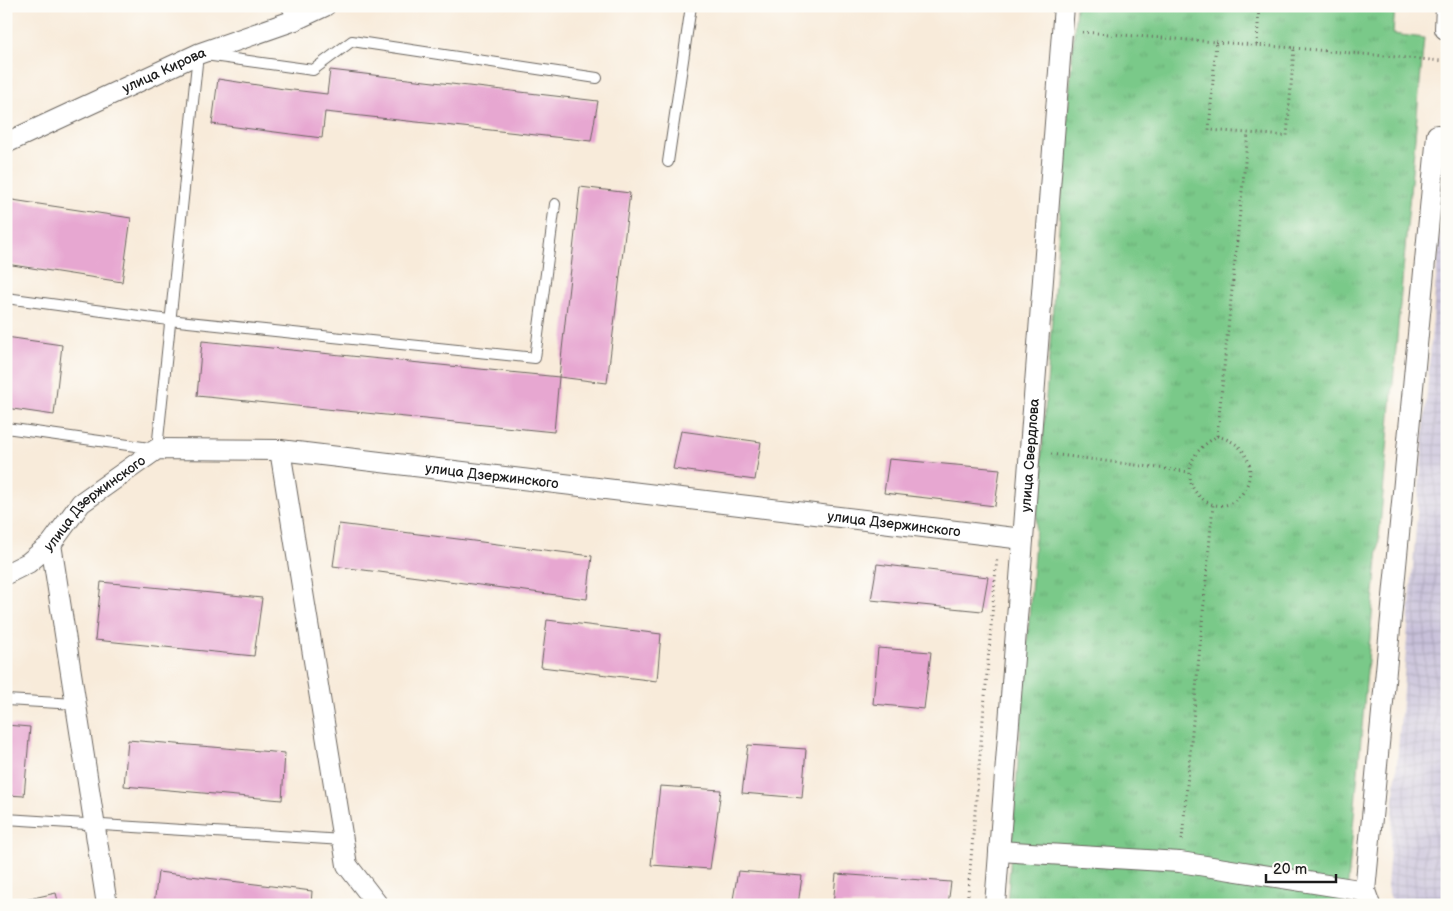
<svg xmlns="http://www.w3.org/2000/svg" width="1453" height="911" font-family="'Balsamiq Sans',sans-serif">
	<defs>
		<pattern id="industrial-grid" width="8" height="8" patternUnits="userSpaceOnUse" patternTransform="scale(1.25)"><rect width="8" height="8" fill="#c7c0d9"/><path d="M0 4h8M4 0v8" fill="none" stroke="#aaa4ba"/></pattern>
		<pattern id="park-tufts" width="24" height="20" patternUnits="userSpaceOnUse" patternTransform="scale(1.25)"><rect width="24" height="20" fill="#7ac989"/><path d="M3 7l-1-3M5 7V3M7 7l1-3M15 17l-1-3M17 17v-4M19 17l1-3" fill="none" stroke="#69ac76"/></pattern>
	</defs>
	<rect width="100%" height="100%" fill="#fdfcf7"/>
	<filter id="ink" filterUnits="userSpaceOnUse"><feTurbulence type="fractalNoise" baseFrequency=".02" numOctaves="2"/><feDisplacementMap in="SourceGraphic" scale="10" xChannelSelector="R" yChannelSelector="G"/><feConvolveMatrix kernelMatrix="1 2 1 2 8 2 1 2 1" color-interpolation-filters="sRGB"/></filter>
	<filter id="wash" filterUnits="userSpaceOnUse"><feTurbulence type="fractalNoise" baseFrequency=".0096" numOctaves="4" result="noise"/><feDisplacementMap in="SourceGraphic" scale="20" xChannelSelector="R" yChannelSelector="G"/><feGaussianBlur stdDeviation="1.12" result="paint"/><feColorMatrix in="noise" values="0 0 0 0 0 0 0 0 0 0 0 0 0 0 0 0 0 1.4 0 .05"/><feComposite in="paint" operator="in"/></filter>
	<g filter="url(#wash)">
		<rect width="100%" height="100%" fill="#f8ebda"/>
		<polygon fill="url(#industrial-grid)" points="1447,143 1447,905 1393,905 1387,887"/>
		<polygon fill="url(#park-tufts)" stroke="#4b7252" points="1076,6 1395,6 1393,34 1424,38 1346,905 1007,905"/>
		<g id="blocks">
			<g fill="#e7a7d1">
				<polygon points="330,70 598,101 591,141 325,112 322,138 212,124 218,79 284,89 327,94"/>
				<polygon points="580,187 630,193 607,383 559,377"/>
				<polygon points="6,199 131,218 122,282 6,264"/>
				<polygon points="6,337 62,345 54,415 6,408"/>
				<polygon points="202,341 559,377 554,432 197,396"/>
				<polygon points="681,431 761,442 755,480 673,469"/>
				<polygon points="889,459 1000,469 995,506 884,493"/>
				<polygon points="339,524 592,556 587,599 333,566"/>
				<polygon points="877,564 988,577 982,611 871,600"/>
				<polygon points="101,582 262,598 254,656 95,640"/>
				<polygon points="547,620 661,634 657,681 541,667"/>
				<polygon points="878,648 931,652 924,709 873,704"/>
				<polygon points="6,725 30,727 24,796 6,795"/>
				<polygon points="128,740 285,753 282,800 124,786"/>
				<polygon points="748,745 806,749 802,798 742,793"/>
				<polygon points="660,786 721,790 710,869 651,865"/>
				<polygon points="738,871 802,876 798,905 732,905"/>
				<polygon points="158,872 312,891 311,905 154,905"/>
				<polygon points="836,874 951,882 948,905 833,905"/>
				<polygon points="56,893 59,905 6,905 6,904"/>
			</g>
		</g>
	</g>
	<g filter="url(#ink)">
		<use href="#blocks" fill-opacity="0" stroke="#69645e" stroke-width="1"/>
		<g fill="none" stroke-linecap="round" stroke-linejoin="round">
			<g stroke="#69645e" stroke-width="12">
				<g id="lane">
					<polyline points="286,6 295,20"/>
					<polyline points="668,162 691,6"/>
					<polyline points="6,298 169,320 535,358 555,204"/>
					<polyline points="6,428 157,449 198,54 313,70 352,41 597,78"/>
					<polyline points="6,700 76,704"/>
					<polyline points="6,819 343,840"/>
				</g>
			</g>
			<g stroke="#69645e" stroke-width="22">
				<g id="street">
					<polyline points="1445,29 1446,6"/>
					<path id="s1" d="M6,143l192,-89 97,-34 30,-14"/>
					<polyline points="280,450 347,865 378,905"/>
					<polyline points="51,544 107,905"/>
					<path id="s2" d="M6,574l22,-11 23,-19 30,-41 76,-54 123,1 743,89"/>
					<polyline points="999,851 1180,862 1365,891"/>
					<path id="s3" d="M995,905l69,-899"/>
					<polyline points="1370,905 1365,891 1437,135"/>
				</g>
			</g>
			<g stroke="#69645e" stroke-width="3" stroke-dasharray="1 4" stroke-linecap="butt">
				<polyline points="1082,32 1216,42"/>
				<polygon points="1216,42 1294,48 1287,136 1209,130"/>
				<polyline points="1257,45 1259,6"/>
				<polyline points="1294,48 1442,61"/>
				<polyline points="1217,436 1248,133"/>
				<path d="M1217,436c61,15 25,90 -13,64 -9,-7 -14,-14 -14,-25 -1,-19 12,-29 27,-39z"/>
				<polyline points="1051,454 1189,472"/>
				<polyline points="1182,840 1213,505"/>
				<polyline points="967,905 997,557"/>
			</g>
			<use href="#lane" stroke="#fff" stroke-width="10"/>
			<use href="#street" stroke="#fff" stroke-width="20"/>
		</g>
	</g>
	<g text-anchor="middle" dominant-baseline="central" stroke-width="4" stroke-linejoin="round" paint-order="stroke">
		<g font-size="14" fill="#1c1c1c" stroke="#fdfcf7">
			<text stroke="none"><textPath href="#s1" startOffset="174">улица Кирова</textPath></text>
			<text stroke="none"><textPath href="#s3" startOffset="451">улица Свердлова</textPath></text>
			<text stroke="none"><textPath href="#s2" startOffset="535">улица Дзержинского</textPath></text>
			<text stroke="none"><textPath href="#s2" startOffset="115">улица Дзержинского</textPath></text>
			<text stroke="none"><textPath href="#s2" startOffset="940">улица Дзержинского</textPath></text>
		</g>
	</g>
	<rect width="1453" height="911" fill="none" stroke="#fdfcf7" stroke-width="25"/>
	<path d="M1266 874v8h70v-8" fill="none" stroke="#1c1c1c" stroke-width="2.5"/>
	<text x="1273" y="874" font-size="15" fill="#1c1c1c" stroke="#fdfcf7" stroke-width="4" paint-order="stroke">20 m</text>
</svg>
